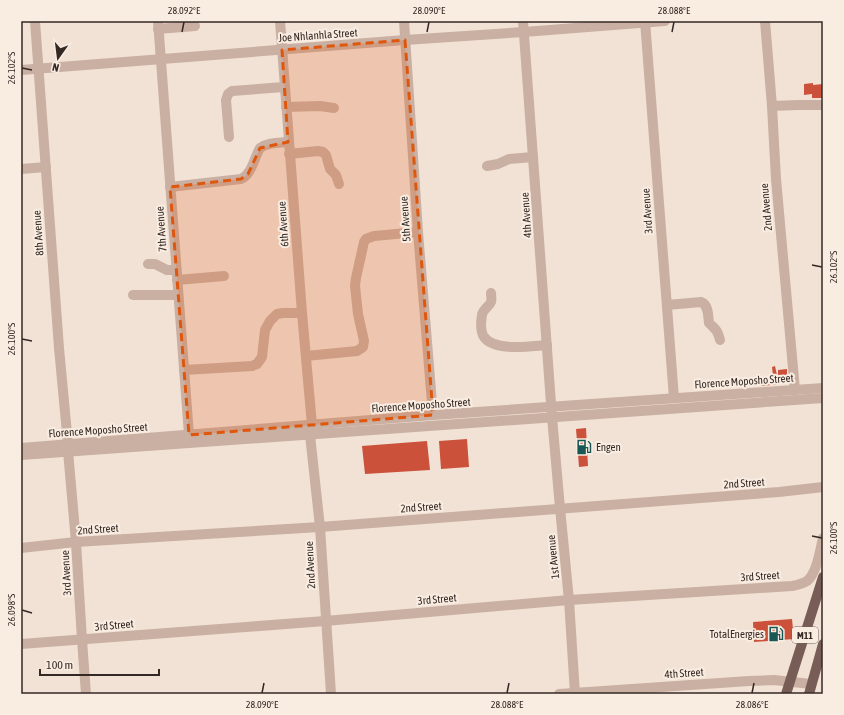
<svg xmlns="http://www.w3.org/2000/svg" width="844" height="715" font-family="'Asap Condensed',sans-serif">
	<rect width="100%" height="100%" fill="#f2e2d6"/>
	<g fill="#cc513a">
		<polygon points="813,83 813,85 823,84 823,98 812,98 812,94 804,95 804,84"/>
		<polygon points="775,366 777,375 778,375 778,370 787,369 787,382 779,380 780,384 761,386 761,382 773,380 773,378 767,377 773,376 772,367"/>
		<polygon points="586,428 588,466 579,467 576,429"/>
		<polygon points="467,439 469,467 441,469 439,441"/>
		<polygon points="427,441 430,470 365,474 362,446"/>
		<polygon points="792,619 794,639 754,642 753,622"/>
	</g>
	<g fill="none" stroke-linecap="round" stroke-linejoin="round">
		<g stroke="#cab0a2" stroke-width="10">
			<polyline points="35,21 59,348 68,444"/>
			<polyline points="158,21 189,435"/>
			<polyline points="280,21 302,313 312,425"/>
			<polyline points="404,21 418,232 433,415"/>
			<polyline points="523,21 552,417 560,508 569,600 575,694"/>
			<polyline points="645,21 674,398"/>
			<polyline points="765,21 772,106 776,179 795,390"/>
			<polyline points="158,29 195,26"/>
			<polyline points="21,70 405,40 524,32 665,21"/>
			<polyline points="772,106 798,105 823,105"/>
			<polyline points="286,107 320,106 334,108"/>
			<polyline points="229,137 226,100 228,94 232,91 284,87"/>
			<polyline points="289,154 318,151 323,152 326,155 330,169 336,175 339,184"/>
			<polyline points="487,166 498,164 509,159 533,157"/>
			<polyline points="21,169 46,167"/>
			<path d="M170,187l71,-8c11,-5 13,-21 19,-31 8,-6 19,-5 28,-6"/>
			<polyline points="148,264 155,264 167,270 176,270"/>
			<polyline points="177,280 224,276"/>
			<path d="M491,293c0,3 1,6 0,9 -2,5 -8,7 -9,13 -1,6 -2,16 2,22 11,15 47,9 63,8"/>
			<polyline points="133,295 178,295"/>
			<path d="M667,305l34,-3c8,3 7,14 8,21 7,7 8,6 11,17"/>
			<polyline points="306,356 357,351 363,347 364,341 358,314 355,286 356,278 364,242 366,239 374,236 418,232"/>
			<polyline points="184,370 252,366 257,364 262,357 265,330 270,321 277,314 283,313 302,313"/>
			<polyline points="310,435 320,527 331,694"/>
			<polyline points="21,448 433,415 823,388"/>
			<polyline points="68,451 76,542 82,640 86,694"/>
			<polyline points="21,455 823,398"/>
			<polyline points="21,548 76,542 320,527 779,492 823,487"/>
			<path d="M21,644l304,-23 244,-21 223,-14c5,-1 10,-2 15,-5 10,-8 13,-31 16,-43"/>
			<polyline points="559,694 749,681 774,680 811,684"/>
		</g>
		<g stroke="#775d55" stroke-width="10">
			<polyline points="786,694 823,577"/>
			<polyline points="809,694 823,644"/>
		</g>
	</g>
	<path fill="#df570d" fill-opacity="0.2" stroke="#df570d" stroke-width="3" stroke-dasharray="8 5" stroke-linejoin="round" d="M405,40l28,375 -244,20 -19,-248 71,-8 7,-5 12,-26 28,-6 -6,-92z"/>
	<path fill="none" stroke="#342824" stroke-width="1.5" d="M182,32l2,-10M427,32l2,-10M672,32l2,-10M22,68l10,2M812,265l10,2M22,339l10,2M812,536l10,2M22,610l10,3M262,693l2,-10M507,693l2,-10M752,693l2,-10"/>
	<defs>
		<g id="fuel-bare" transform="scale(1.2)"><path d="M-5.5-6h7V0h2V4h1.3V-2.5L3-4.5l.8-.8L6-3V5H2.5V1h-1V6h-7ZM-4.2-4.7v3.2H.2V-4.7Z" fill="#195755" stroke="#f9ede2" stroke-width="2.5" paint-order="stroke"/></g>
	</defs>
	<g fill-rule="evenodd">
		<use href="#fuel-bare" x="584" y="447"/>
		<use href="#fuel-bare" x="776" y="634"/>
	</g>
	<g text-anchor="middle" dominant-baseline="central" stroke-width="4" stroke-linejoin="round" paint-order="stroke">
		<rect fill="#f9ede2" stroke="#6f635d" stroke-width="1" x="792" y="627" width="26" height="16" rx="3"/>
		<g font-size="10" font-weight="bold" fill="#342824">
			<text x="805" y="635">M11</text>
		</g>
		<g font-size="11" fill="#342824" stroke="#f9ede2">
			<text transform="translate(318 35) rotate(-4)">Joe Nhlanhla Street</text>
			<text transform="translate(766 207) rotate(-95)">2nd Avenue</text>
			<text transform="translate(647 211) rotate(-94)">3rd Avenue</text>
			<text transform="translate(526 215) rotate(-94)">4th Avenue</text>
			<text transform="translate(405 219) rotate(-94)">5th Avenue</text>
			<text transform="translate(283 224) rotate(-94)">6th Avenue</text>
			<text transform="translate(161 229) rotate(-94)">7th Avenue</text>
			<text transform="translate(38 233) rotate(-94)">8th Avenue</text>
			<text transform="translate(744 381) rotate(-4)">Florence Moposho Street</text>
			<text transform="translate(421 405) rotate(-4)">Florence Moposho Street</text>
			<text transform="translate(98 430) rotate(-4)">Florence Moposho Street</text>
			<text transform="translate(744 483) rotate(-4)">2nd Street</text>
			<text transform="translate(421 507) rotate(-4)">2nd Street</text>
			<text transform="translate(98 529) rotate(-4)">2nd Street</text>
			<text transform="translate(553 557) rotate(-96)">1st Avenue</text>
			<text transform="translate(310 565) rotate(-93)">2nd Avenue</text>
			<text transform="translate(66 573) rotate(-93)">3rd Avenue</text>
			<text transform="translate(760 576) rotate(-4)">3rd Street</text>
			<text transform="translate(437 599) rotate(-5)">3rd Street</text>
			<text transform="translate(114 625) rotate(-5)">3rd Street</text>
			<text transform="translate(684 673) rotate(-4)">4th Street</text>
		</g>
		<g font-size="11" fill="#342824" stroke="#f9ede2" text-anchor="start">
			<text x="596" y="447">Engen</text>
			<text x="764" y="634" text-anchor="end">TotalEnergies</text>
		</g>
	</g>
	<rect width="844" height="715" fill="none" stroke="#f9ede2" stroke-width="44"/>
	<g transform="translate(58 58) rotate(194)" stroke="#f9ede2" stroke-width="3" paint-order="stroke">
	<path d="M0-3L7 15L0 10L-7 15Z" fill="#342824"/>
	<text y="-6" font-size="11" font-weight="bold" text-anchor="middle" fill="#342824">N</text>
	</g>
	<path d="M40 669v6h119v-6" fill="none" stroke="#342824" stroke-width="2"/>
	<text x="46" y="669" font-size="12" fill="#342824" stroke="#f9ede2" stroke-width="3" paint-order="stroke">100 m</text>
	<rect x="22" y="22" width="800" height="671" fill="none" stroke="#342824" stroke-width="1.5"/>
	<g font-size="10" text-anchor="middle" fill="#342824">
		<text x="184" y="14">28.092°E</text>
		<text x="429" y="14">28.090°E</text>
		<text x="674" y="14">28.088°E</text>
		<text transform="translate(11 68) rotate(-90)" y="4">26.102°S</text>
		<text transform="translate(833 267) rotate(-90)" y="4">26.102°S</text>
		<text transform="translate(11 339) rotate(-90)" y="4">26.100°S</text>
		<text transform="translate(833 538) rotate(-90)" y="4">26.100°S</text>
		<text transform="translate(11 610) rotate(-90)" y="4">26.098°S</text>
		<text x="262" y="708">28.090°E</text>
		<text x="507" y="708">28.088°E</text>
		<text x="752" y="708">28.086°E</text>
	</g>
</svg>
